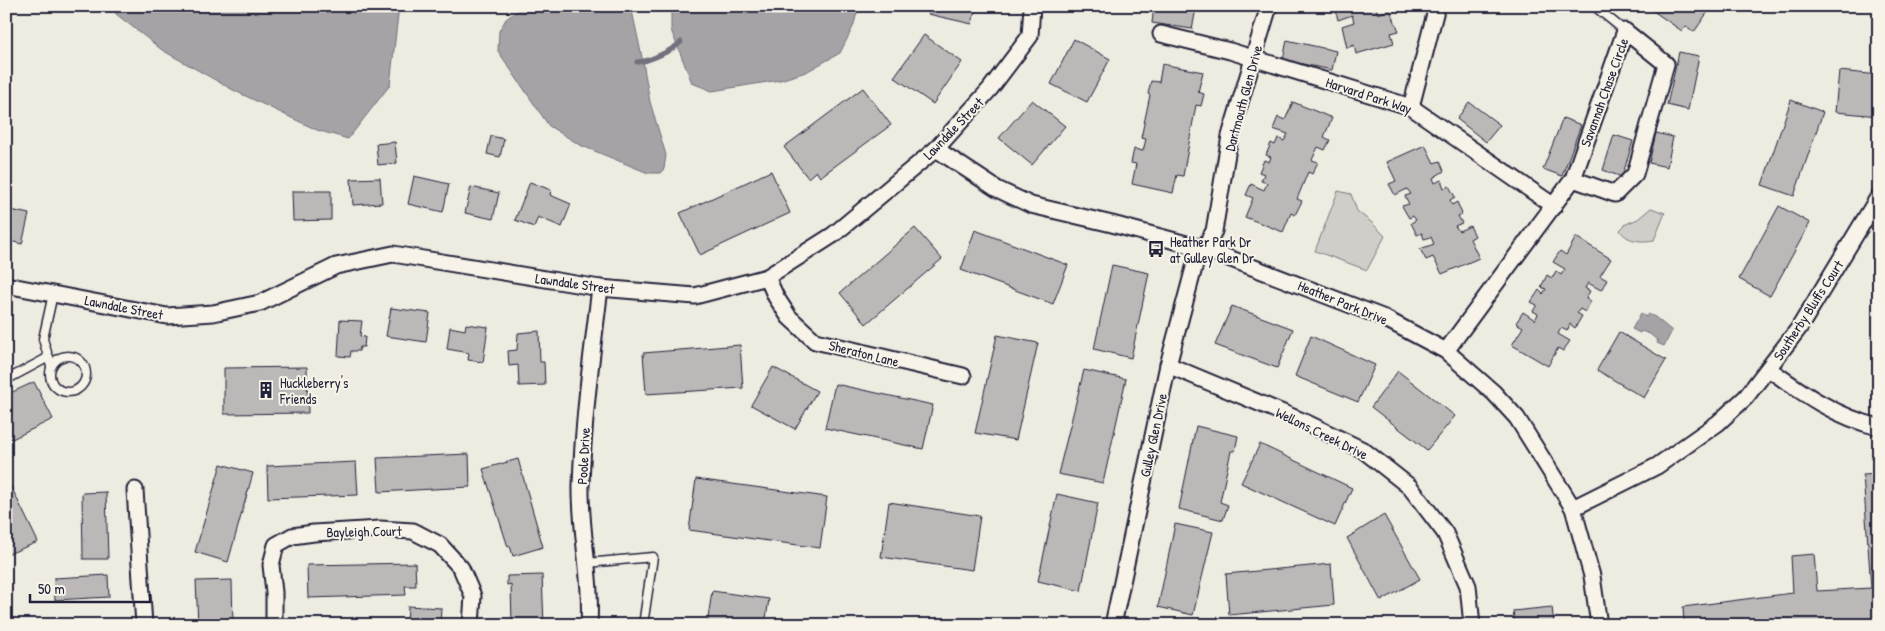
<svg xmlns="http://www.w3.org/2000/svg" width="1885" height="631" font-family="'Patrick Hand',sans-serif">
	<rect width="100%" height="100%" fill="#eeebe1"/>
	<filter id="ink" filterUnits="userSpaceOnUse"><feTurbulence type="fractalNoise" baseFrequency=".02" numOctaves="2"/><feDisplacementMap in="SourceGraphic" scale="10" xChannelSelector="R" yChannelSelector="G"/><feConvolveMatrix kernelMatrix="1 2 1 2 8 2 1 2 1" color-interpolation-filters="sRGB"/></filter>
	<g filter="url(#ink)">
		<g fill="#d1cdc9" stroke="#7a7882">
			<polygon points="1338,191 1351,194 1357,211 1371,222 1385,236 1367,270 1315,251"/>
			<path d="M1651,208l14,5 -11,27c-12,2 -27,2 -34,-10l6,-6 12,-5z"/>
		</g>
		<g fill="#a6a3a6" stroke="#716f7b">
			<polygon points="114,6 399,6 390,85 348,139 317,130 233,90 162,50 116,14"/>
			<polygon points="524,6 631,6 643,62 650,102 666,155 664,169 660,173 648,173 580,145 549,126 498,51 499,31 506,19"/>
			<polygon points="671,6 859,6 853,27 840,53 806,72 780,80 712,91 692,83 671,30"/>
			<polygon points="1641,313 1646,317 1648,314 1655,317 1672,331 1664,346 1657,343 1658,341 1650,334 1641,331 1640,333 1632,329"/>
		</g>
		<g fill="none" stroke-linecap="round" stroke-linejoin="round">
			<path stroke="#716f7b" stroke-width="5" d="M637,62c11,0 36,-12 44,-20"/>
		</g>
		<g fill="#bbb8b7" stroke="#22223b">
			<polygon points="929,6 976,6 972,24 928,14"/>
			<polygon points="1154,6 1179,6 1196,9 1192,29 1152,23"/>
			<polygon points="1340,6 1381,6 1376,8 1378,14 1390,10 1399,31 1391,33 1394,43 1356,54 1354,45 1347,48 1342,26 1354,22 1352,15 1338,20 1335,8"/>
			<polygon points="1646,6 1712,6 1694,32 1686,26 1682,31"/>
			<polygon points="924,35 962,62 933,104 894,77"/>
			<polygon points="1074,39 1110,59 1087,102 1051,84"/>
			<polygon points="1287,40 1336,51 1332,70 1283,60"/>
			<polygon points="1679,52 1699,56 1688,110 1667,105"/>
			<polygon points="1162,64 1203,72 1198,92 1204,94 1201,106 1196,105 1183,176 1177,175 1173,193 1132,184 1136,164 1131,163 1134,149 1143,151 1146,139 1141,138 1150,95 1148,94 1151,81 1159,82"/>
			<polygon points="1839,71 1879,75 1879,116 1835,112"/>
			<polygon points="863,88 891,125 820,177 816,171 808,178 784,147"/>
			<polygon points="1032,100 1065,126 1032,165 999,138"/>
			<polygon points="1791,100 1823,112 1794,196 1762,185"/>
			<polygon points="1293,102 1332,118 1324,137 1330,140 1325,150 1318,147 1312,160 1318,162 1312,174 1308,172 1297,199 1302,201 1295,215 1291,213 1283,232 1245,217 1253,198 1246,195 1251,184 1264,190 1267,183 1261,181 1264,174 1259,172 1264,160 1269,162 1271,157 1266,155 1271,143 1275,145 1278,138 1284,141 1288,134 1273,129 1278,117 1285,120"/>
			<polygon points="1469,102 1500,125 1486,142 1457,119"/>
			<polygon points="1563,118 1581,125 1562,176 1543,169"/>
			<polygon points="1656,133 1673,137 1667,167 1649,163"/>
			<polygon points="1614,135 1633,141 1622,177 1603,170"/>
			<polygon points="491,136 504,139 500,157 487,154"/>
			<polygon points="395,142 397,163 378,165 376,144"/>
			<polygon points="1425,145 1434,163 1440,161 1444,171 1433,178 1435,183 1441,180 1444,188 1449,186 1455,197 1450,200 1452,205 1457,202 1462,214 1458,216 1462,223 1455,226 1459,231 1470,226 1475,236 1470,239 1479,258 1442,274 1433,257 1426,260 1420,249 1434,244 1431,237 1424,239 1422,233 1417,235 1411,223 1416,220 1413,216 1409,218 1402,206 1409,204 1405,196 1411,194 1407,189 1395,195 1389,184 1396,181 1387,162"/>
			<polygon points="771,171 790,213 700,255 680,213"/>
			<polygon points="414,176 449,184 443,212 408,204"/>
			<polygon points="380,178 382,203 353,205 351,179"/>
			<polygon points="530,182 551,190 550,195 571,204 562,227 538,217 534,227 515,220"/>
			<polygon points="471,187 499,193 493,219 465,213"/>
			<polygon points="292,191 331,191 331,220 293,221"/>
			<polygon points="1779,206 1810,223 1770,296 1739,279"/>
			<polygon points="6,209 29,214 22,244 6,240"/>
			<polygon points="915,228 942,259 866,324 840,293"/>
			<polygon points="975,230 1068,265 1053,304 961,270"/>
			<polygon points="1576,237 1611,259 1600,276 1607,280 1601,290 1588,283 1585,288 1590,291 1586,298 1591,301 1585,312 1580,309 1577,313 1582,316 1575,328 1570,324 1567,331 1561,328 1558,334 1570,341 1563,351 1558,348 1548,366 1512,345 1523,327 1516,323 1523,312 1535,320 1538,314 1533,311 1537,305 1531,302 1539,290 1543,294 1546,289 1541,287 1547,275 1552,278 1556,271 1561,275 1565,269 1553,262 1560,251 1566,255"/>
			<polygon points="1112,265 1149,273 1131,358 1094,349"/>
			<polygon points="1232,306 1293,329 1277,368 1215,345"/>
			<polygon points="391,308 430,313 426,342 386,336"/>
			<polygon points="340,320 362,321 360,336 365,337 364,347 360,347 359,351 351,351 350,357 338,356"/>
			<polygon points="466,324 488,327 483,362 468,360 469,353 447,349 450,327 465,330"/>
			<polygon points="539,331 540,362 544,362 545,385 519,386 518,365 509,366 508,351 517,350 518,333"/>
			<polygon points="1619,332 1666,360 1644,398 1597,370"/>
			<polygon points="997,335 1038,343 1016,440 975,433"/>
			<polygon points="1311,336 1375,365 1358,402 1295,376"/>
			<polygon points="740,345 743,388 646,394 643,353"/>
			<polygon points="307,367 308,413 224,414 224,368"/>
			<polygon points="773,367 817,391 795,429 751,405"/>
			<polygon points="1084,370 1126,379 1103,483 1058,474"/>
			<polygon points="1398,371 1455,416 1427,450 1371,407"/>
			<polygon points="34,382 53,419 6,442 6,395"/>
			<polygon points="835,384 933,405 923,449 825,428"/>
			<polygon points="1196,426 1238,436 1235,451 1231,451 1220,502 1228,505 1223,520 1179,509"/>
			<polygon points="1260,444 1352,488 1335,526 1241,483"/>
			<polygon points="469,454 470,487 379,492 377,458"/>
			<polygon points="518,459 543,547 513,556 510,546 508,547 483,469"/>
			<polygon points="356,462 358,495 268,498 267,466"/>
			<polygon points="221,464 253,473 228,562 195,552"/>
			<polygon points="1879,474 1879,625 1684,625 1683,607 1793,593 1791,556 1814,554 1817,591 1871,588 1863,475"/>
			<polygon points="6,476 38,542 6,555"/>
			<polygon points="696,479 827,497 820,548 689,530"/>
			<polygon points="106,492 108,559 83,559 82,493"/>
			<polygon points="1057,494 1098,503 1081,591 1038,581"/>
			<polygon points="889,502 980,516 972,570 881,557"/>
			<polygon points="1384,515 1420,579 1381,601 1347,538"/>
			<polygon points="1175,524 1213,532 1193,615 1158,607"/>
			<polygon points="415,563 416,586 405,586 406,595 308,598 307,565"/>
			<polygon points="1331,564 1334,605 1229,615 1226,574"/>
			<polygon points="108,575 109,597 55,600 54,578"/>
			<polygon points="542,575 544,625 512,625 511,584 507,585 507,576"/>
			<polygon points="232,580 233,625 198,625 196,581"/>
			<polygon points="712,591 769,599 765,625 707,625"/>
			<polygon points="408,606 441,608 440,625 407,625"/>
			<polygon points="1552,607 1554,625 1515,625 1513,611"/>
		</g>
		<g fill="none" stroke-linecap="round" stroke-linejoin="round">
			<g stroke="#22223b" stroke-width="11">
				<g id="service">
					<polyline points="1594,6 1625,31"/>
					<circle cx="68" cy="374" r="18"/>
					<polyline points="51,366 43,339 53,294"/>
					<polyline points="6,380 49,357"/>
					<polyline points="587,563 653,557 643,625"/>
				</g>
			</g>
			<g stroke="#22223b" stroke-width="19">
				<g id="minor">
					<polyline points="1161,34 1230,51 1411,107 1554,206"/>
					<polyline points="1411,107 1437,6"/>
					<polyline points="936,149 997,189 1031,205 1112,224 1205,249 1382,317 1446,351 1494,393 1517,418 1573,508 1592,576 1599,625"/>
					<polyline points="767,277 776,297 789,317 815,341 963,376"/>
					<polyline points="6,285 167,316 213,313 260,303 336,266 393,254 600,288 695,296 767,277 833,235 936,149 990,89 1030,36 1032,6"/>
					<polyline points="1446,351 1573,179 1625,31 1666,64 1635,174 1615,194 1573,179"/>
					<polyline points="1168,365 1307,423 1363,450 1410,487 1445,533 1468,586 1472,625"/>
					<path d="M1769,369c33,24 69,49 110,58"/>
					<polyline points="135,490 144,625"/>
					<polyline points="1573,508 1657,466 1718,423 1746,397 1799,328 1879,196"/>
					<polyline points="274,625 274,592 271,565 276,545 292,536 314,533 380,529 413,531 440,545 461,568 473,596 471,625"/>
					<path d="M589,625c3,-47 -9,-94 -8,-140 2,-66 11,-132 19,-197"/>
					<polyline points="1113,625 1168,365 1195,264 1214,231 1230,136 1269,6"/>
				</g>
			</g>
			<use href="#service" stroke="#f7f3e8" stroke-width="8"/>
			<use href="#minor" stroke="#f7f3e8" stroke-width="15"/>
		</g>
	</g>
	<defs>
		<g id="bus-bare" transform="scale(1.35)"><path d="M-5-6H5V4H4V6H2V4H-2V6H-4V4H-5ZM-3.5-4V0h7V-4ZM-3.5 1.2v1.5H-2V1.2ZM2 1.2v1.5H3.5V1.2Z" fill="#22223b" stroke="#f7f3e8" stroke-width="2.5" paint-order="stroke"/></g>
		<g id="building-bare" transform="scale(1.35)"><path d="M-4-6H4V6H1V3H-1V6H-4ZM-2.5-4.3h1.7v1.8h-1.7ZM.8-4.3h1.7v1.8H.8ZM-2.5-1h1.7V.8h-1.7ZM.8-1h1.7V.8H.8Z" fill="#22223b" stroke="#f7f3e8" stroke-width="2.5" paint-order="stroke"/></g>
	</defs>
	<g fill-rule="evenodd">
		<use href="#bus-bare" x="1156" y="249"/>
		<use href="#building-bare" x="266" y="390"/>
	</g>
	<g text-anchor="middle" dominant-baseline="central" stroke-width="4" stroke-linejoin="round" paint-order="stroke">
		<g font-size="14" fill="#22223b" stroke="#f7f3e8">
			<text transform="translate(1604 92) rotate(-70)">Savannah Chase Circle</text>
			<text transform="translate(1369 95) rotate(18)">Harvard Park Way</text>
			<text transform="translate(1243 98) rotate(-75)">Dartmouth Glen Drive</text>
			<text transform="translate(953 128) rotate(-46)">Lawndale Street</text>
			<text transform="translate(575 283) rotate(8)">Lawndale Street</text>
			<text transform="translate(1343 302) rotate(22)">Heather Park Drive</text>
			<text transform="translate(124 307) rotate(11)">Lawndale Street</text>
			<text transform="translate(1808 310) rotate(-57)">Southerby Bluffs Court</text>
			<text transform="translate(864 353) rotate(14)">Sheraton Lane</text>
			<text transform="translate(1322 433) rotate(26)">Wellons Creek Drive</text>
			<text transform="translate(1153 435) rotate(-78)">Gulley Glen Drive</text>
			<text transform="translate(583 456) rotate(-87)">Poole Drive</text>
			<text transform="translate(364 531) rotate(-1)">Bayleigh Court</text>
		</g>
		<g font-size="14" fill="#22223b" stroke="#f7f3e8" text-anchor="start">
			<text x="1170" y="241">Heather Park Dr<tspan x="1170" dy="16">at Gulley Glen Dr</tspan></text>
			<text x="280" y="382">Huckleberry's<tspan x="280" dy="16">Friends</tspan></text>
		</g>
	</g>
	<rect width="1885" height="631" fill="none" stroke="#f7f3e8" stroke-width="25"/>
	<rect x="12" y="12" width="1860" height="606" fill="none" stroke="#22223b" stroke-width="2" filter="url(#ink)"/>
	<path d="M30 594v8h120v-8" fill="none" stroke="#22223b" stroke-width="2.5"/>
	<text x="38" y="594" font-size="15" fill="#22223b" stroke="#f7f3e8" stroke-width="4" paint-order="stroke">50 m</text>
</svg>
